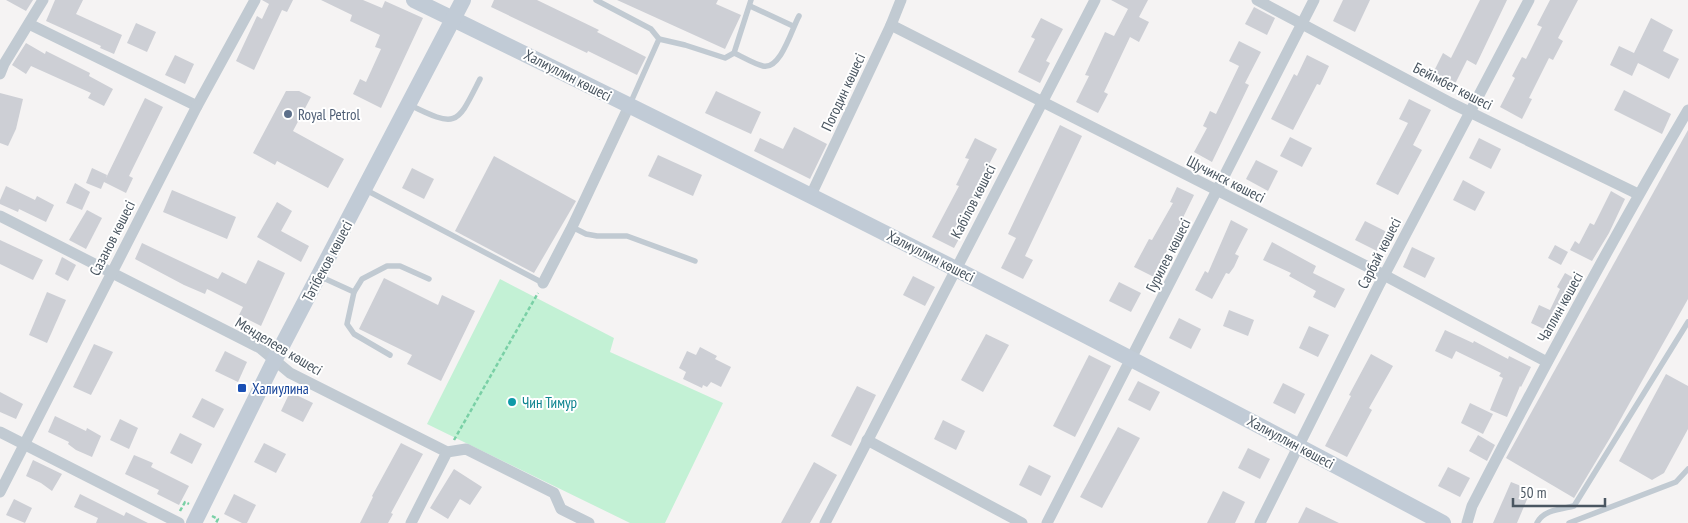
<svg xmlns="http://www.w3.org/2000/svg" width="1688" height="523" font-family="'PT Sans Narrow',sans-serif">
	<rect width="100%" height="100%" fill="#f5f3f3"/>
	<polygon fill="#c3f1d5" points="500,279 614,338 610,352 723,403 665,523 630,523 427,424"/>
	<g fill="#cdcfd5">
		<polygon points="6,0 33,0 26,11"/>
		<polygon points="55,0 83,0 76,14 122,35 114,54 100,48 101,46 46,21"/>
		<polygon points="262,0 293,0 287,12 282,10 254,70 236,61 257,16 262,19 269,4"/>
		<polygon points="321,0 363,0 382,8 385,1 423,18 381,108 353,94 360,79 366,82 381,49 375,47 380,35 350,21 352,15"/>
		<polygon points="494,0 537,0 599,30 597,32 646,57 637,75 588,51 587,53 491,7"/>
		<polygon points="617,0 718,0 716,4 741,15 725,49"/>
		<polygon points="1111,0 1148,0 1139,17 1149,22 1139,42 1130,37 1104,92 1108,94 1098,113 1076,102 1089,76 1085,75 1105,32 1114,36 1128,9"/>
		<polygon points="1343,0 1370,0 1355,32 1333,21"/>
		<polygon points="1480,0 1507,0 1476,65 1467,60 1455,84 1433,73 1443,53 1451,58"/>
		<polygon points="1550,0 1578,0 1558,38 1563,41 1553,60 1549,58 1529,98 1532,99 1522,119 1500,107 1515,78 1512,76 1522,57 1526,59 1542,27 1537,25"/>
		<polygon points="1254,7 1275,18 1267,35 1245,24"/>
		<polygon points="1041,18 1063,29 1046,61 1050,63 1040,83 1018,72 1035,39 1031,37"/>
		<polygon points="1651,18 1673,30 1663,51 1679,59 1669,79 1638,63 1632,76 1610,65 1619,46 1634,53"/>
		<polygon points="136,23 156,32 147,52 127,43"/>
		<polygon points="1239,41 1261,52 1245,83 1249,85 1212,162 1194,152 1207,128 1203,126 1210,111 1216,114 1239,66 1229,61"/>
		<polygon points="26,43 45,54 46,51 90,73 89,76 113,89 104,106 88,98 91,93 31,66 26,74 12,65"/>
		<polygon points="175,55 194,64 185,84 165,75"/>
		<polygon points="1307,55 1329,66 1320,85 1317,84 1293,130 1271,119 1294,74 1297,76"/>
		<polygon points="1624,90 1671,114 1662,134 1614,110"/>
		<polygon points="286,91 299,91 311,97 293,131 344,159 328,188 277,161 275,165 253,153"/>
		<polygon points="716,91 761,112 751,134 705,113"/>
		<polygon points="0,93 23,99 16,129 8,146 0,143"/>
		<polygon points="145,98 163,107 129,176 133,178 126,193 104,182 101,189 86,183 92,168 107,175 106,178"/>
		<polygon points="1409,99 1431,110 1413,145 1422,150 1398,195 1376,184 1408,123 1399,119"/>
		<polygon points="1060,125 1082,136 1025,256 1033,260 1023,279 1001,268 1016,238 1008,234"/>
		<polygon points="794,127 827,144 810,179 754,151 760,138 783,149"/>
		<polygon points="1688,130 1688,299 1610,438 1574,498 1506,458"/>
		<polygon points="1290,137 1312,148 1302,167 1280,156"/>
		<polygon points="975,138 997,149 984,174 988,176 975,201 979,202 954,248 932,237 959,186 956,185 969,159 965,158"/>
		<polygon points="1479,138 1501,149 1491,169 1469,158"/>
		<polygon points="658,155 702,175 693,196 648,176"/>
		<polygon points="494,156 576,201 534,273 455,231"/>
		<polygon points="1256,160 1278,171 1268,191 1246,179"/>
		<polygon points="412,168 434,179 424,199 402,188"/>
		<polygon points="1463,180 1485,192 1475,211 1453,200"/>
		<polygon points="75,183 90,192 82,210 66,203"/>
		<polygon points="6,186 35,200 37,196 54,205 46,222 19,209 18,212 0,204 0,200"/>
		<polygon points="1177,187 1194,195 1154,277 1134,267 1149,239 1152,240 1173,203 1170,202"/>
		<polygon points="172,190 236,217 227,239 163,212"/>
		<polygon points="1611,191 1625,199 1609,233 1592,261 1570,250 1575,241 1579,244 1590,223 1594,225"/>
		<polygon points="277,202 292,211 281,231 309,246 301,262 257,237"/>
		<polygon points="87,210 102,218 86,249 69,240"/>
		<polygon points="1231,220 1248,229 1235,254 1239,256 1234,267 1229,274 1226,273 1212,299 1195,290 1205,271 1208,273"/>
		<polygon points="1365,221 1387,232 1377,251 1355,240"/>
		<polygon points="0,240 43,260 33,280 0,264"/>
		<polygon points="1272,242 1316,266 1313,273 1345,289 1335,308 1313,297 1316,291 1289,276 1291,273 1263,260"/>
		<polygon points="142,243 218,279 222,272 246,284 258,260 285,273 261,326 239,315 243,307 207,289 205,294 184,285 135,259"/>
		<polygon points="1555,245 1568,252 1561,265 1548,258"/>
		<polygon points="1412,247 1435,258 1425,278 1403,267"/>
		<polygon points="62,257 76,265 68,281 55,274"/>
		<polygon points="1565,273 1579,281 1572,295 1571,294 1552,333 1531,323 1539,305 1550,310 1560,289 1557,287"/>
		<polygon points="913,276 935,287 925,306 903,295"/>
		<polygon points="384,278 438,305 442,295 475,311 441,381 407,364 412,355 359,329"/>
		<polygon points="1119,282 1141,293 1131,312 1109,301"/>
		<polygon points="47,292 66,300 47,343 29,335"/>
		<polygon points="1229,310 1254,320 1248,336 1223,326"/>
		<polygon points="1179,318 1201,329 1191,349 1169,338"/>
		<polygon points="1309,326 1329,335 1318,357 1299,348"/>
		<polygon points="1445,330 1473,343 1474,341 1508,359 1509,356 1531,367 1521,387 1520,386 1507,417 1490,410 1503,378 1499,376 1501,373 1456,351 1452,359 1435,351"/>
		<polygon points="986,334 1009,345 983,392 961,380"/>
		<polygon points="94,344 113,352 91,395 73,387"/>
		<polygon points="700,347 717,356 715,359 731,367 721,387 711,382 707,387 703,385 702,388 683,379 686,372 679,368 687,351 696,355"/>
		<polygon points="225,351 247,362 238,382 215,371"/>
		<polygon points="1371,354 1393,366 1369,408 1372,410 1347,457 1325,446 1351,396 1349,395"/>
		<polygon points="1089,355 1111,366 1075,437 1053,426"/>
		<polygon points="1666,374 1688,386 1688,429 1664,473 1652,480 1619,461"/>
		<polygon points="1138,381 1160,392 1150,411 1128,400"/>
		<polygon points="1283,383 1305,394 1295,414 1273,403"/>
		<polygon points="857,386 876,395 851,446 831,436"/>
		<polygon points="0,392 23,404 16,419 0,412"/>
		<polygon points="290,392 313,403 303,422 281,411"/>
		<polygon points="202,398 224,409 214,428 192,417"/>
		<polygon points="1470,403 1493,414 1483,434 1461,423"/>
		<polygon points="55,416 86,431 87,428 101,436 92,457 76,450 68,444 69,442 48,432"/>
		<polygon points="120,419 138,428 129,449 110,440"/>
		<polygon points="943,420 965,431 956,450 934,439"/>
		<polygon points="1118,427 1140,438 1102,508 1080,497"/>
		<polygon points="180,433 202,444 192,464 170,453"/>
		<polygon points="1478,435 1495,445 1487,461 1469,451"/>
		<polygon points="264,443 286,454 276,473 254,462"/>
		<polygon points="401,443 423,454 391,513 393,514 388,523 360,523 373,497 372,496"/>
		<polygon points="1248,448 1270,459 1260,479 1238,468"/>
		<polygon points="134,455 153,463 151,467 189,486 179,505 157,494 159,490 125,474"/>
		<polygon points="33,460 62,474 52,491 41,483 26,476"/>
		<polygon points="814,462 837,475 810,523 781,523"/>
		<polygon points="1029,465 1051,476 1041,496 1019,485"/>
		<polygon points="1448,467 1470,478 1460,497 1438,486"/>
		<polygon points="454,469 482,487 470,505 460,499 448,519 430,508"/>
		<polygon points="1511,482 1531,490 1517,523 1493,523"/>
		<polygon points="1223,491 1245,502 1235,523 1207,523"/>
		<polygon points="80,494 124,516 126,512 148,523 96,523 98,518 74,507"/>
		<polygon points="234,494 256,505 247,523 242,523 224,514"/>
		<polygon points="14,499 32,508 25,523 6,515"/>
		<polygon points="1306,507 1339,523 1298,523"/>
	</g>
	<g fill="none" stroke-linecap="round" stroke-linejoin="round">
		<g stroke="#7ad0a6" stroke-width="2.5" stroke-dasharray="4 2.5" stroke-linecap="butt">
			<polyline points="454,440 538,293"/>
			<polyline points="180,511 185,502 189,504"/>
			<polyline points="212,516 218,519 216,523"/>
		</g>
		<g stroke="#c1cad2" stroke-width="5.5">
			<polyline points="596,0 651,29 659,39 685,45 725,58 734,53 751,0"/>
			<polyline points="750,6 793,26"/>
			<path d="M734,53c9,4 20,11 29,13 18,4 29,-38 36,-50"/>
			<polyline points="630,104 659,39"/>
			<path d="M410,105c48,24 47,19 70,-26"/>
			<polyline points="366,190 543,283"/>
			<polyline points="572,227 586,234 597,236 627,236 695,261"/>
			<polyline points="319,276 354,292 362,279 387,266 400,266 429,279"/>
			<polyline points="354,292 347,324 354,334 390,355"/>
			<path d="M1537,523c6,-13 24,-14 37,-17l114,-184"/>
			<polyline points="1569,523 1676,482 1688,469"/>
		</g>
		<g stroke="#c1cad2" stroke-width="11">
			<polyline points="1257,0 1451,103 1638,194"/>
			<polyline points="29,24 197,106"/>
			<polyline points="891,25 1384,275 1547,362"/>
			<polyline points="0,74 4,64 43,0"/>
			<polyline points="811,195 891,25 901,0"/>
			<polyline points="0,216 260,348 290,373 447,452 466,449 554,493 561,509 589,523"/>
			<polyline points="543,283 572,227 629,106"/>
			<polyline points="0,432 179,523"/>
			<polyline points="867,440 1022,523"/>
			<polyline points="0,492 197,106 255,0"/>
			<polyline points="411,523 447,452"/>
			<polyline points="825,523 1095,0"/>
			<polyline points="1047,523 1314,0"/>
			<polyline points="1260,523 1379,285 1529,0"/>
			<path d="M1467,523l5,-17c69,-134 140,-267 216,-396"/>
		</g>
		<g stroke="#c1cbd6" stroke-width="16">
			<path d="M414,0c346,168 689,341 1029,523"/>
			<polyline points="194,523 275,359 463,0"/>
		</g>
	</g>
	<circle fill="#5c6f8a" stroke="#fff" stroke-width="2" cx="288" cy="114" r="5"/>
	<rect fill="#1a4fb4" stroke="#fff" stroke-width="2" x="237" y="383" width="10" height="10" rx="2.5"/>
	<circle fill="#0f9aa8" stroke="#fff" stroke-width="2" cx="512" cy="402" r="5"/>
	<g text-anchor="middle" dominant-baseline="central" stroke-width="4" stroke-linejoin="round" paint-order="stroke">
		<g font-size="15" fill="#4a5661" stroke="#fff">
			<text transform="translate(568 75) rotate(27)">Халиуллин көшесі</text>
			<text transform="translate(1453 86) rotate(27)">Бейімбет көшесі</text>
			<text transform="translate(843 92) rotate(-65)">Погодин көшесі</text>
			<text transform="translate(1226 179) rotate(27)">Щучинск көшесі</text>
			<text transform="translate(973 201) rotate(-63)">Кабілов көшесі</text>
			<text transform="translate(112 238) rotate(-63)">Сазанов көшесі</text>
			<text transform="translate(1379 253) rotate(-63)">Сарбай көшесі</text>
			<text transform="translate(1168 255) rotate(-63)">Гурилев көшесі</text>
			<text transform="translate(931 256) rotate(27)">Халиуллин көшесі</text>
			<text transform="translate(327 261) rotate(-62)">Тәтібеков көшесі</text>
			<text transform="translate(1560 307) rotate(-61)">Чаплин көшесі</text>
			<text transform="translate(279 346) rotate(31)">Менделеев көшесі</text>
			<text transform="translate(1291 442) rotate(28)">Халиуллин көшесі</text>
		</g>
		<g font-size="15" fill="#4e5e75" stroke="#fff" text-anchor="start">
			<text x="298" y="114">Royal Petrol</text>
		</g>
		<g font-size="15" fill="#164399" stroke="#fff" text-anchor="start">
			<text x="252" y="388">Халиулина</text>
		</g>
		<g font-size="15" fill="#0d838f" stroke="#fff" text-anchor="start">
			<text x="522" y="402">Чин Тимур</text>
		</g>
	</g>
	<path d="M1513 498v8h92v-8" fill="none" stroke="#4a5661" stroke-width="2.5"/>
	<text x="1520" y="498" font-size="15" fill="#4a5661" stroke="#ffffff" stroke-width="4" paint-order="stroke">50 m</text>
</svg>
